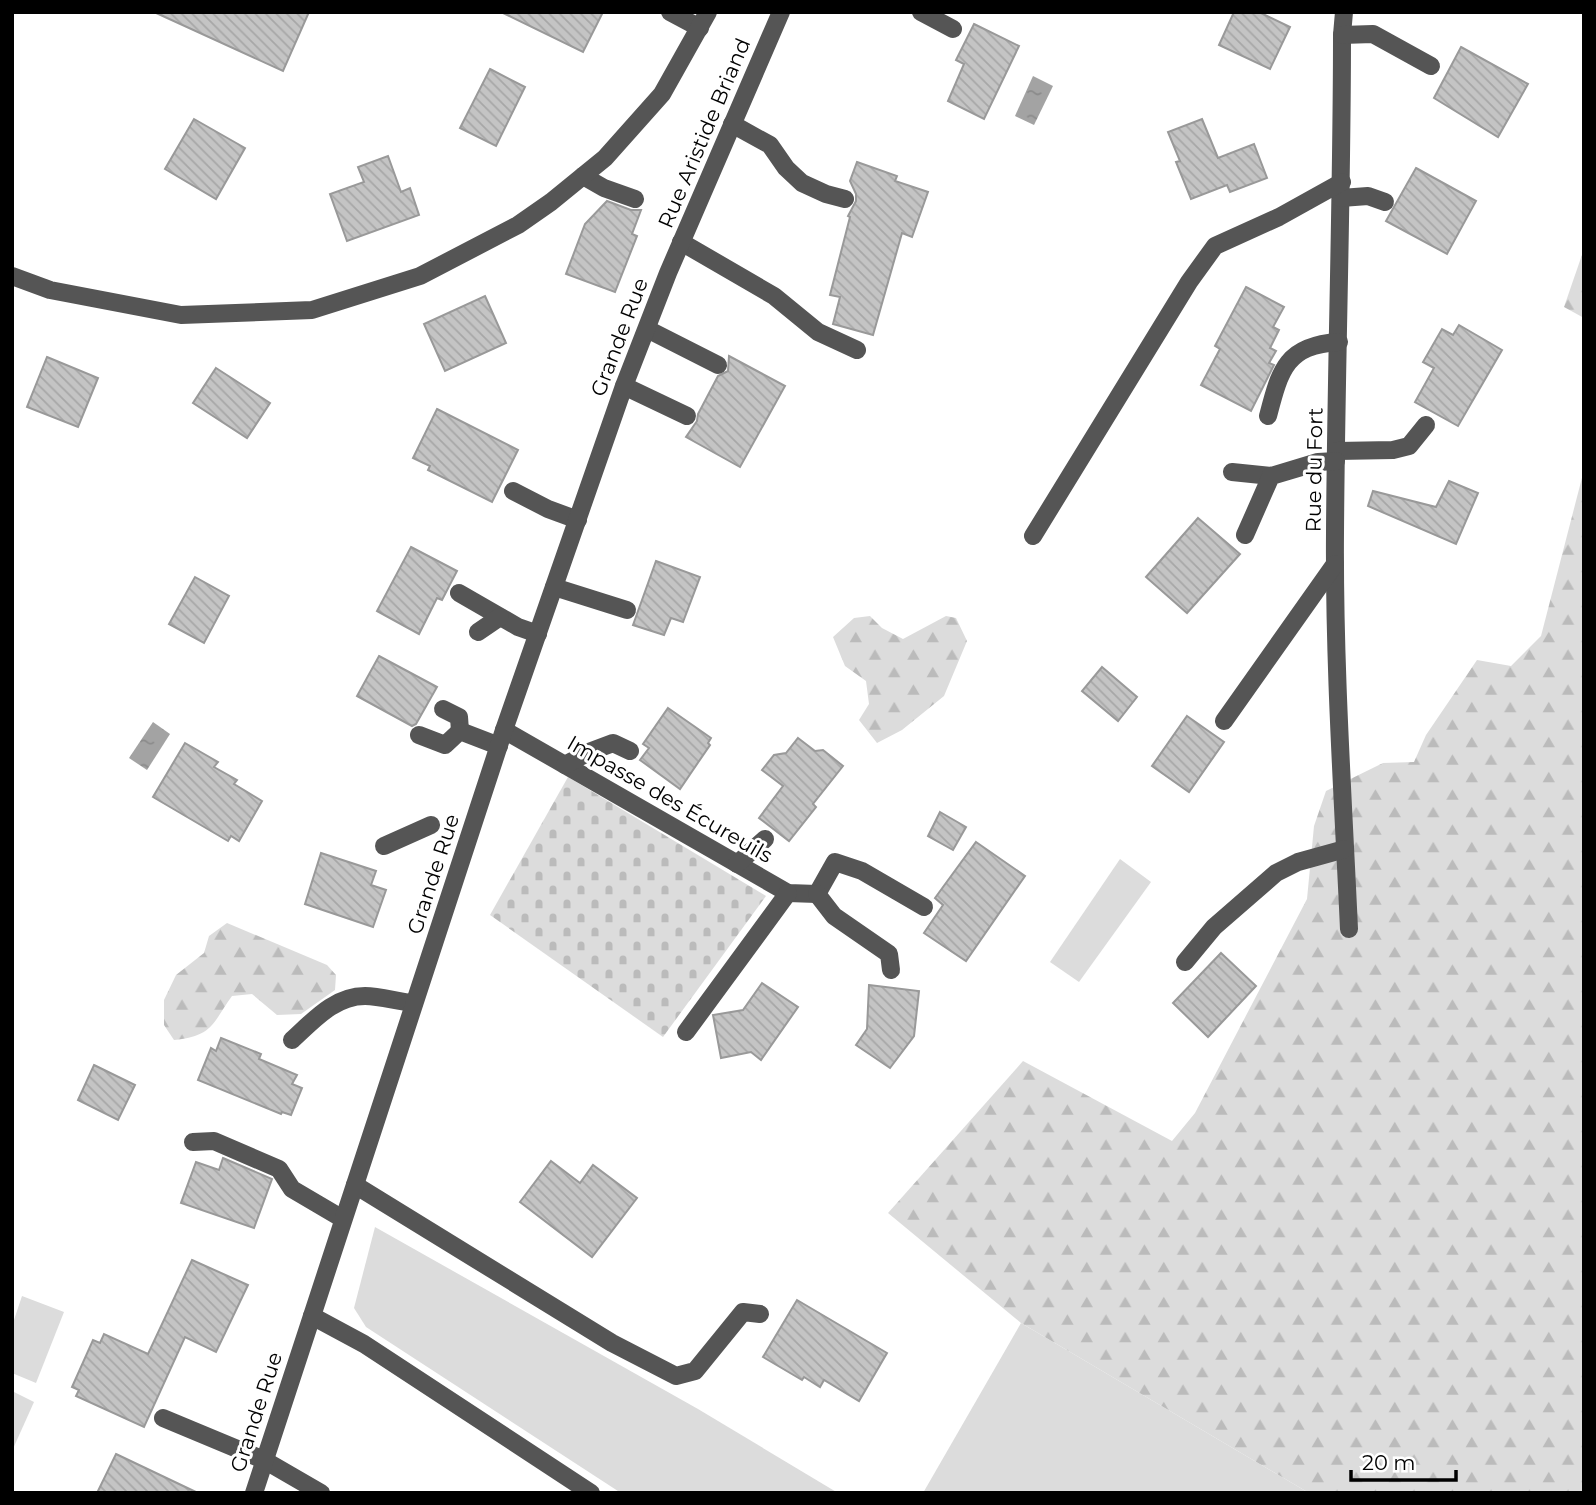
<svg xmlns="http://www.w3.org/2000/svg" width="1596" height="1505" font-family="Montserrat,sans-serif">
	<defs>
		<pattern id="forest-firs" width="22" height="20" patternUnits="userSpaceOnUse" patternTransform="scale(1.75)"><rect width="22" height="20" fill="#dcdcdc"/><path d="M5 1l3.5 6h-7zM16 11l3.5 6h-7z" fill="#bbb"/></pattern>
		<pattern id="cemetery-stones" width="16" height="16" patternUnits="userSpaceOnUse" patternTransform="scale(1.75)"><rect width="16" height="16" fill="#dcdcdc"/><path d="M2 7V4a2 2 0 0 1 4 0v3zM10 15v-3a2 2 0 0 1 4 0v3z" fill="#bbb"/></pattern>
		<pattern id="water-ripples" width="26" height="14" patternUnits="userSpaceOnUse" patternTransform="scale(1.75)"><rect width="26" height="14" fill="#a3a3a3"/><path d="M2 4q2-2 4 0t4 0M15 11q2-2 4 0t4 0" fill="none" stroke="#8b8b8b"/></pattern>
		<pattern id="building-back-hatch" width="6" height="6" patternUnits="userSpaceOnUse" patternTransform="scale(1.75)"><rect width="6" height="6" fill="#c4c4c4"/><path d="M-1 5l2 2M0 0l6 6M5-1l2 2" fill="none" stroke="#a7a7a7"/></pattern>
	</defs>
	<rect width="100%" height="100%" fill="#fff"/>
	<g fill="#dcdcdc">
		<polygon points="1120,859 1151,882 1079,982 1050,962"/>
		<polygon points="375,1227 698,1409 838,1493 621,1493 366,1327 354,1308"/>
		<polygon points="22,1296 64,1312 36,1383 12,1373 12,1326"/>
		<polygon points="1021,1323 1309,1493 923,1493"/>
		<polygon points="12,1391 34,1402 12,1451"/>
	</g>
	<g fill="url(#forest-firs)">
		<polygon points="1584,249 1584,318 1564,307"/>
		<polygon points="1584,470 1584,1493 1309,1493 1021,1323 888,1213 1023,1061 1172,1141 1195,1113 1307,899 1314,826 1326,791 1383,763 1414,762 1426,735 1477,660 1511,666 1541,636"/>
		<polygon points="870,616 882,628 903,639 946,616 956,618 967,641 944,696 902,730 877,743 859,720 869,704 866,681 845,666 833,637 854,618"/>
		<path d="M227,923l100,42 9,10 -1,15 -34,24 -24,1 -25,-21 -20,2c-20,28 -19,40 -58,44l-10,-15v-25l12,-25 28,-22 5,-17z"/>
	</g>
	<polygon fill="url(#cemetery-stones)" points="568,777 766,896 663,1037 490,915"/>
	<g fill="url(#water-ripples)">
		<polygon points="1033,76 1053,86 1034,125 1015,116"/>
		<polygon points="153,722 170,734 147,770 129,758"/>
	</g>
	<g fill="url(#building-back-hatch)" stroke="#999" stroke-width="2">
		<polygon points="154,12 309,12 283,71"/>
		<polygon points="501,12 603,12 583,52"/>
		<polygon points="1234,12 1259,12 1290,27 1270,69 1219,45"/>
		<polygon points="974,24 1019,46 984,119 948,101 964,64 956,60"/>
		<polygon points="1461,47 1528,84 1498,137 1434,98"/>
		<polygon points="490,69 525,87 496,146 460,128"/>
		<polygon points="194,119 245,148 216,199 165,169"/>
		<polygon points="1202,119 1218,158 1254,144 1267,178 1230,192 1227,185 1191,199 1176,162 1180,161 1168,132"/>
		<polygon points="388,156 401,192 410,188 419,215 347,241 330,194 364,182 358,167"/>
		<polygon points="857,162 897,176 895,181 928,192 912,237 902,233 873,335 833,324 840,297 830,295 850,217 848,216 856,201 856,194 850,181"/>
		<polygon points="1416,168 1476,201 1447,254 1386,221"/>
		<polygon points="607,201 631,210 641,210 632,234 637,236 615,292 566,274 585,224"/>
		<polygon points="1246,287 1284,307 1273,327 1279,330 1270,348 1276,351 1269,363 1274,365 1251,411 1201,385 1220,349 1215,346"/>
		<polygon points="485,296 506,343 445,371 424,324"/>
		<polygon points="1459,325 1502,350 1458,426 1415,402 1434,368 1423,362 1442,329 1453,335"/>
		<polygon points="729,356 785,386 740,467 686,437 697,421 698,414 718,376 728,371"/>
		<polygon points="47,357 98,378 78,427 27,407"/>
		<polygon points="216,368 270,403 247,438 193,403"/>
		<polygon points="437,409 518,450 492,502 428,470 430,466 413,458"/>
		<polygon points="1449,481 1478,493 1456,544 1368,506 1373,491 1436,507"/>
		<polygon points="1198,518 1240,554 1187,613 1146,577"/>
		<polygon points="411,547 457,571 442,600 437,598 419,634 377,611"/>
		<polygon points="656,561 700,577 683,622 671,618 664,635 633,625"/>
		<polygon points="195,577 229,596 204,643 169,624"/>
		<polygon points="379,656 437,687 416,724 412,726 357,696"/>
		<polygon points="1102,667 1137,697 1118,721 1082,691"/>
		<polygon points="668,708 711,738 708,743 710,745 680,789 640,760 649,748 643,744"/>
		<polygon points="1187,716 1224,742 1189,792 1152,766"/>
		<polygon points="798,738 815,751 823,750 843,766 813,804 816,807 789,841 759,818 783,786 762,770 774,755 786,753"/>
		<polygon points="185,743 218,762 214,767 237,780 234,784 262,801 239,841 231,836 228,841 153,797"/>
		<polygon points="940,812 966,827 953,850 928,836"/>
		<polygon points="976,842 1025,876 966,961 924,933 943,905 935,898"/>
		<polygon points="321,853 376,871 371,885 386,890 373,927 305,904"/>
		<polygon points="1221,953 1256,986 1208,1037 1173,1003"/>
		<polygon points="762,983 798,1007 761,1060 751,1052 721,1058 713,1015 743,1010"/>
		<polygon points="869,985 919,991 914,1036 890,1068 856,1045 867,1029"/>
		<polygon points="221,1038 261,1054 259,1059 297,1075 292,1084 302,1088 291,1115 282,1112 281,1114 198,1080 211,1048 216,1051"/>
		<polygon points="94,1065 135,1085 118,1120 78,1100"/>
		<polygon points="223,1158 272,1179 254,1228 181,1203 196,1162 219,1170"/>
		<polygon points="551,1161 580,1183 593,1165 637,1198 592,1257 520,1202"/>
		<polygon points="192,1260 248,1285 216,1352 185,1337 144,1427 76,1396 79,1390 72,1387 93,1340 100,1343 104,1334 148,1354"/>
		<polygon points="797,1300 887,1353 859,1401 824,1380 820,1387 804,1377 802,1380 763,1357"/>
		<polygon points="116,1454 198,1493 97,1493"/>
	</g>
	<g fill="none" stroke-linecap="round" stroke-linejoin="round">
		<g stroke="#555" stroke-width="18">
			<polyline points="670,12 700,28"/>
			<polyline points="921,12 953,29"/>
			<path d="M1344,12l-2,23c0,166 -6,332 -7,498 -1,132 8,264 14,396"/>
			<polyline points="1342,35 1373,34 1431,66"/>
			<polyline points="732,124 770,145 786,168 802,183 826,194 845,199"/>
			<polyline points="583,176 604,188 635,199"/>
			<polyline points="1341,198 1368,196 1385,202"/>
			<polyline points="681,242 774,296 818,332 857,350"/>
			<polyline points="12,276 50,290 181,315 312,310 420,276 518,225 551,202 605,158 662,94 708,12"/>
			<polyline points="647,329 718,365"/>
			<polyline points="624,386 687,416"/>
			<path d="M1268,416c12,-46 18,-71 71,-74"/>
			<polyline points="1337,451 1393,450 1409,446 1426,425"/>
			<polyline points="1232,472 1271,476"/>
			<polyline points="513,491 548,509 578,520"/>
			<polyline points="1245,535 1271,476 1318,462 1336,461"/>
			<polyline points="1033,536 1189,282 1215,246 1279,217 1342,182"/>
			<polyline points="554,587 627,610"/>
			<polyline points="459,593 518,627 538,634"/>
			<polyline points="478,632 500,617"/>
			<polyline points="443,709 459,717 460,731"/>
			<polyline points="1224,721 1335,564"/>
			<polyline points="504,730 788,893 817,894"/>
			<polyline points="419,735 445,745 460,731 499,746"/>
			<polyline points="565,765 589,752 613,743 630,751"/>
			<polyline points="384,846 431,825"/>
			<polyline points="737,864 765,839"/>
			<polyline points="817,894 835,862 862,871 924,907"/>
			<polyline points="817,894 834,916 889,954 891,970"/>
			<polyline points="1185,962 1214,927 1276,873 1298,862 1345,849"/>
			<polyline points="686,1032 788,893"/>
			<path d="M292,1040c21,-19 42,-44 73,-44 16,0 34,6 49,7"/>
			<polyline points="193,1142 214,1141 279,1169 292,1189 343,1219"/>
			<polyline points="355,1185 612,1343 676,1376 695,1371 743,1312 760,1314"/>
			<polyline points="312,1316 364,1344 591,1493"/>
			<polyline points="163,1418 264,1460 321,1493"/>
			<polyline points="254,1493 504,730 624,386 668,273 781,12"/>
		</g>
	</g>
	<g text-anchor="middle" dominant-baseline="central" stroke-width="6" stroke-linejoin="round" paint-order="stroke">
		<g font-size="21" fill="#000" stroke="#fff">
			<text transform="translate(704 133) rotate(-67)">Rue Aristide Briand</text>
			<text transform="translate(619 337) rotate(-69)">Grande Rue</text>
			<text transform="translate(1314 470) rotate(-89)">Rue du Fort</text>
			<text transform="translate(670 799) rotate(30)">Impasse des Écureuils</text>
			<text transform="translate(433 874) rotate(-72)">Grande Rue</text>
			<text transform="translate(256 1412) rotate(-72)">Grande Rue</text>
		</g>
	</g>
	<rect width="1596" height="1505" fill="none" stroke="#000000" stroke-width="28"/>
	<path d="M1351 1470v10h105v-10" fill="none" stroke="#000000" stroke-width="3.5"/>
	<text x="1362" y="1470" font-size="21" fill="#000000" stroke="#ffffff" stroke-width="5" paint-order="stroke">20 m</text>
</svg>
